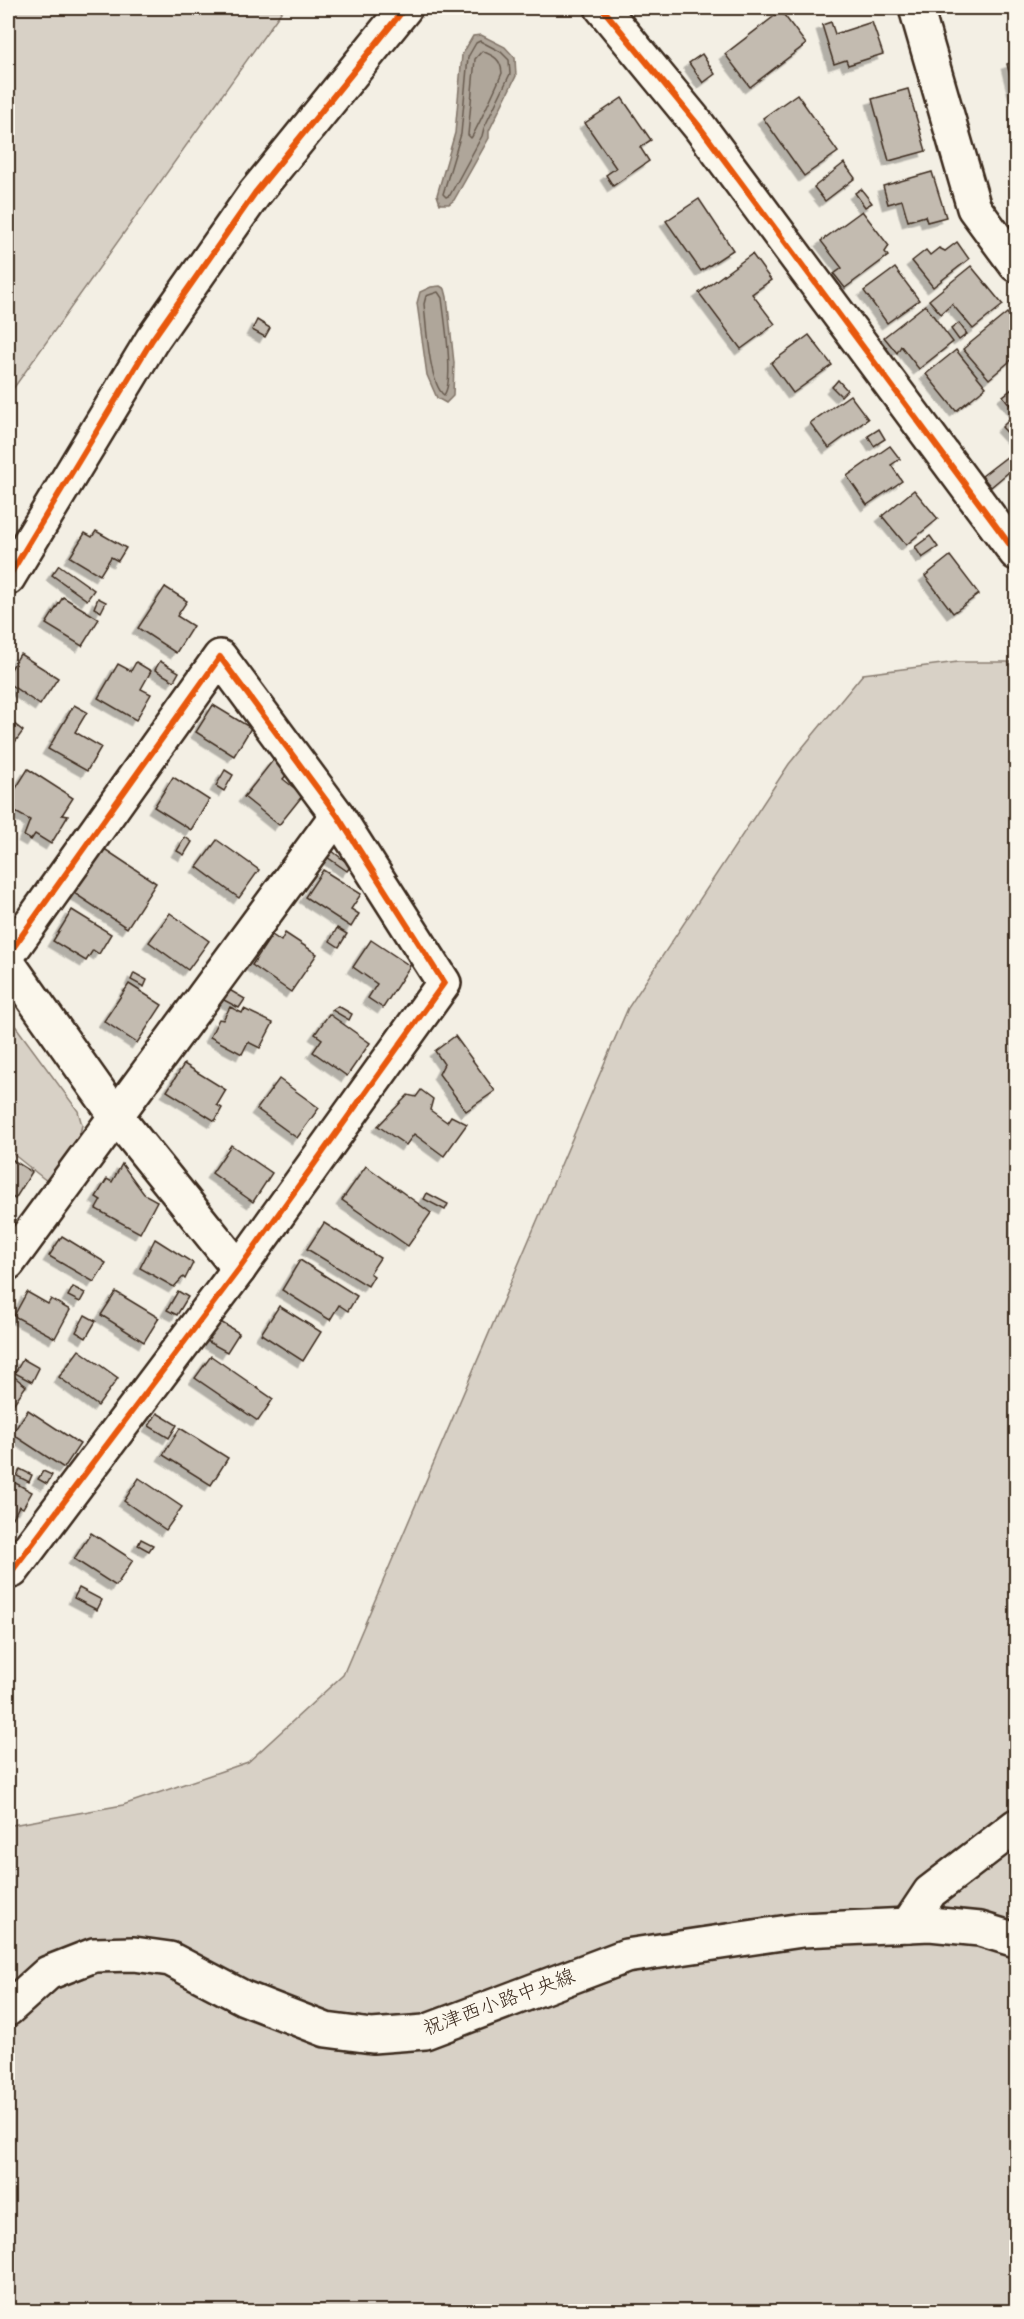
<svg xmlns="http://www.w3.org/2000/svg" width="1024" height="2319" font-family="Sriracha,'Klee One',sans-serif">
	<defs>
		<filter id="shadow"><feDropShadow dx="-5.5" dy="5.5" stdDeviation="0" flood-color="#0004"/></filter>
	</defs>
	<rect width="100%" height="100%" fill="#f3efe4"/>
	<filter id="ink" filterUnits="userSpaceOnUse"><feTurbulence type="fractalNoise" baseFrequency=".0167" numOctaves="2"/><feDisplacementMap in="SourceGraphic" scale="12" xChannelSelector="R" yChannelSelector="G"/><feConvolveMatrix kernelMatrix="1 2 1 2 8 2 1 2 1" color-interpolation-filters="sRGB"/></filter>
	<g filter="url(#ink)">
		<g fill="#d8d1c6" stroke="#8a7e72" stroke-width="1.5">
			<polygon points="8,8 284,8 8,396"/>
			<polygon points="958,662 1016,662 1016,2311 8,2311 8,1829 12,1825 123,1805 248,1762 343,1675 628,1008 789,764 863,674"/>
			<polygon points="8,1016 78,1111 82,1125 79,1138 48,1182 8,1150"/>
		</g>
		<g fill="#afa69a" stroke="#817468" stroke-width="1.5">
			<polygon points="481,35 505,47 515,58 516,76 489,131 489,138 454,200 449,204 440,204 437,195 455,133 462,55 473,36"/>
			<polygon points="440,286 445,289 447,297 454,363 453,396 446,403 437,398 427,375 417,303 420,292 431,287"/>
		</g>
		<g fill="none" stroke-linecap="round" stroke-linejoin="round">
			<g stroke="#695c50" stroke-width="1.5">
				<polygon points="480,41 501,52 509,60 510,74 484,128 482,136 450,195 446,197 443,194 461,134 468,57 476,43"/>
				<path d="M482,51c12,5 19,8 20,22 -4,10 -28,62 -31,65l-3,-3 7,-76z"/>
				<path d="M438,292l4,6c2,19 13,83 2,97 -15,-11 -18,-72 -20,-91l2,-8z"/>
			</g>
		</g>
		<g fill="#c3bbb0" stroke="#3b2a1e" stroke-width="1.5" filter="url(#shadow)">
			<polygon points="781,11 806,44 750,87 725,54"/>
			<polygon points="831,22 835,34 872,22 883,54 848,65 846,60 834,64 822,25"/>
			<polygon points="702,54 715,74 703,83 689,63"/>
			<polygon points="1016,61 1016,99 1007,64"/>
			<polygon points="908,89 926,151 889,161 872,99"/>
			<polygon points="797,94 838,152 804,176 763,118"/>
			<polygon points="622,98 651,140 640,147 649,161 613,186 606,175 616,168 585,123"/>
			<polygon points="844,163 855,178 825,201 814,187"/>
			<polygon points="932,172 946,217 927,222 925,216 908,221 902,200 888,204 883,186"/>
			<polygon points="861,189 872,203 865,207 855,193"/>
			<polygon points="699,199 733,250 701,271 666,221"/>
			<polygon points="862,211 889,246 885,252 888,256 845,288 834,274 842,268 821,241"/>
			<polygon points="957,242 969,259 933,287 912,261 926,250 930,255 939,248 945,251"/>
			<polygon points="752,254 771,280 752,294 775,324 741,349 699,293"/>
			<polygon points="971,266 1003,305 973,329 952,304 941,314 929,300"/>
			<polygon points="895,268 919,300 887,323 864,291"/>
			<polygon points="925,305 953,342 919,369 901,346 897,353 884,337"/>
			<polygon points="1007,313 1016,324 1016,356 989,379 963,349"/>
			<polygon points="257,320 270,328 265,337 252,330"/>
			<polygon points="959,323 967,334 959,340 951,329"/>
			<polygon points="809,335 832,365 793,393 771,363"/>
			<polygon points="956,350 986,387 956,411 926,374"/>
			<polygon points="838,380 847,390 841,396 832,387"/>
			<polygon points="1016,386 1016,413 1003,396"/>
			<polygon points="850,395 868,419 829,448 810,423"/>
			<polygon points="1012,417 1016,422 1016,437 1014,440 1002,427"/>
			<polygon points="879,429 885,439 874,446 868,436"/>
			<polygon points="890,446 900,459 891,465 902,481 867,505 847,476"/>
			<polygon points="1012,453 1016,456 1016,466 991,487 982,476"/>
			<polygon points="914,490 938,519 906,545 882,516"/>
			<polygon points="96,531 126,548 118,561 111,557 100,575 70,557 85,533 92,537"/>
			<polygon points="930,536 938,547 922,558 915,547"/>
			<polygon points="950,556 979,594 953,613 925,576"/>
			<polygon points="59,565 94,590 87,600 52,575"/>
			<polygon points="165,587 187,601 177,616 193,626 176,653 138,628"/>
			<polygon points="63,597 99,619 82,646 46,624"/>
			<polygon points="98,598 106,602 101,612 94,608"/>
			<polygon points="20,654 58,678 40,705 8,683 8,674"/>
			<polygon points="160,661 179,672 174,681 155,670"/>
			<polygon points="136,662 151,671 141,689 151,694 136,720 98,698 118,664 131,671"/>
			<polygon points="74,705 87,712 75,732 101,747 87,771 48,749"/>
			<polygon points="213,705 251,728 234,756 196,732"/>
			<polygon points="8,719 23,731 8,752"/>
			<polygon points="274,759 290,771 283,779 303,795 279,825 244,797"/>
			<polygon points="28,769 73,798 62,815 68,816 51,844 35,834 31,840 24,836 30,820 8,808 8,801"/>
			<polygon points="225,770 233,775 224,791 216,786"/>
			<polygon points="173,777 209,800 191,830 154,807"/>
			<polygon points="185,837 192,842 184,855 177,851"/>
			<polygon points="217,840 259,870 239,898 197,867"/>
			<polygon points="103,848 156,883 127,928 74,893"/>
			<polygon points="331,850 351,866 347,871 327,857"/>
			<polygon points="323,870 361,894 351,909 359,914 351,927 305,897"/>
			<polygon points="72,910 111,934 99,954 93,950 86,961 53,941"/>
			<polygon points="170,913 209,941 188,970 149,942"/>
			<polygon points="337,928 347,934 339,947 330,941"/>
			<polygon points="285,933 317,954 291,992 252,965 272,935 281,941"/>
			<polygon points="371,940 410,966 383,1008 368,998 377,984 353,967"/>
			<polygon points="134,973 147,980 144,987 131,980"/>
			<polygon points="129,984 162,1005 137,1043 104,1021"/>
			<polygon points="226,988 245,999 239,1008 220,998"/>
			<polygon points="338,1006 352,1014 349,1020 332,1010"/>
			<polygon points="230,1007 242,1013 244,1009 273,1023 260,1048 248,1042 242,1054 210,1037 219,1019 223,1020"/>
			<polygon points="329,1014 370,1043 347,1076 313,1052 322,1039 315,1034"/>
			<polygon points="455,1036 495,1091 466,1111 439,1074 444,1064 435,1051"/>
			<polygon points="184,1064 226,1090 217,1105 222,1108 215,1121 167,1091"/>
			<polygon points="279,1079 319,1108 297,1138 257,1109"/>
			<polygon points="421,1090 433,1099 430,1110 447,1122 451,1116 467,1124 444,1156 414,1134 406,1145 378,1126 408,1095 416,1097"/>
			<polygon points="231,1145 272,1173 253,1202 212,1173"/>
			<polygon points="8,1157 32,1172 15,1199 8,1194"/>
			<polygon points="122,1164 144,1194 157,1201 140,1233 96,1209 101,1200 96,1197 107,1179 112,1182"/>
			<polygon points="366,1166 431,1213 408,1246 342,1200"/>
			<polygon points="427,1193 448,1204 445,1210 424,1199"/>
			<polygon points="324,1223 380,1258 370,1273 374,1276 368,1286 307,1249"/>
			<polygon points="62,1236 106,1263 94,1282 49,1256"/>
			<polygon points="155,1239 193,1263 185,1279 183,1277 174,1287 140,1268"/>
			<polygon points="300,1260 357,1296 348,1311 339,1305 330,1320 282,1290"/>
			<polygon points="73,1287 85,1293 80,1302 68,1296"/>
			<polygon points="178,1291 188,1297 177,1315 167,1310"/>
			<polygon points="27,1292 48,1304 51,1299 70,1310 55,1338 14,1316"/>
			<polygon points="116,1292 159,1318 144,1342 101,1315"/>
			<polygon points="279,1306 321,1332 303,1361 261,1334"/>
			<polygon points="85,1315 96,1321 86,1338 76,1332"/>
			<polygon points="219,1321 239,1333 227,1352 207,1341"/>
			<polygon points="79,1350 118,1378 98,1406 59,1377"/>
			<polygon points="211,1356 273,1399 258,1421 195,1378"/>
			<polygon points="23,1359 39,1368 32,1382 15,1373"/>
			<polygon points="8,1372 26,1386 12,1406 8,1403"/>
			<polygon points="28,1410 80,1444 64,1468 12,1434"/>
			<polygon points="157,1413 177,1425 169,1438 149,1426"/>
			<polygon points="180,1428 228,1458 211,1485 163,1455"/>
			<polygon points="20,1469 32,1475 29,1482 17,1476"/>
			<polygon points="43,1471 52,1475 47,1484 38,1479"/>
			<polygon points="139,1478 182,1507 166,1530 124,1501"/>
			<polygon points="8,1479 32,1492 23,1508 19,1506 13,1518 8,1515"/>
			<polygon points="91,1533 133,1560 116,1586 74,1559"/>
			<polygon points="141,1539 153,1545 149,1551 138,1545"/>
			<polygon points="79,1588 102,1600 97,1610 74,1598"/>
		</g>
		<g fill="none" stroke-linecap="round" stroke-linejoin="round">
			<g stroke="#3b2a1e" stroke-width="38">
				<g id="minor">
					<polyline points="602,8 699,126 1016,553"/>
					<polyline points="916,8 974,208 1016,265"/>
					<polyline points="8,578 152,340 255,193 405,8"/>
					<polyline points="8,955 220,657 337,815 444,983 239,1269 12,1571 8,1565"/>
					<polyline points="8,963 116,1116 239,1269"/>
					<polyline points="8,1263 337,815"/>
					<polyline points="908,1925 930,1892 1016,1826"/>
				</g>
			</g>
			<g stroke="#3b2a1e" stroke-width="38">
				<polyline id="major" points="8,2009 48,1973 94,1955 134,1954 170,1959 244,1998 326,2030 372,2036 425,2032 626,1956 802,1930 930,1924 980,1929 1016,1940"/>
			</g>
			<use href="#minor" stroke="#fbf7ec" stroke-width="33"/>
			<use href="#major" stroke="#fbf7ec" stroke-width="33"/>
			<g stroke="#fbf7ec" stroke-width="10">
				<g id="cycleway">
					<polyline points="602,8 699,126 1016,553"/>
					<polyline points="8,578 152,340 255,193 405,8"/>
					<polyline points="8,955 220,657 337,815 444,983 239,1269 12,1571 8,1565"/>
				</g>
			</g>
			<use href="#cycleway" stroke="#e8590c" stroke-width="6"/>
		</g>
	</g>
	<g text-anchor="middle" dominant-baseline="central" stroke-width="5" stroke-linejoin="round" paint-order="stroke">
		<g font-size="20" fill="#3b2a1e" stroke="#fbf7ec">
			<text transform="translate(499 2002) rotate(-20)">祝津西小路中央線</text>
		</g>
	</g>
	<rect width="1024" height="2319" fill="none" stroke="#fbf7ec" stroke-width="30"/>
	<rect x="15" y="15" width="994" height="2289" fill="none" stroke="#3b2a1e" stroke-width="2" filter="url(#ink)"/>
</svg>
